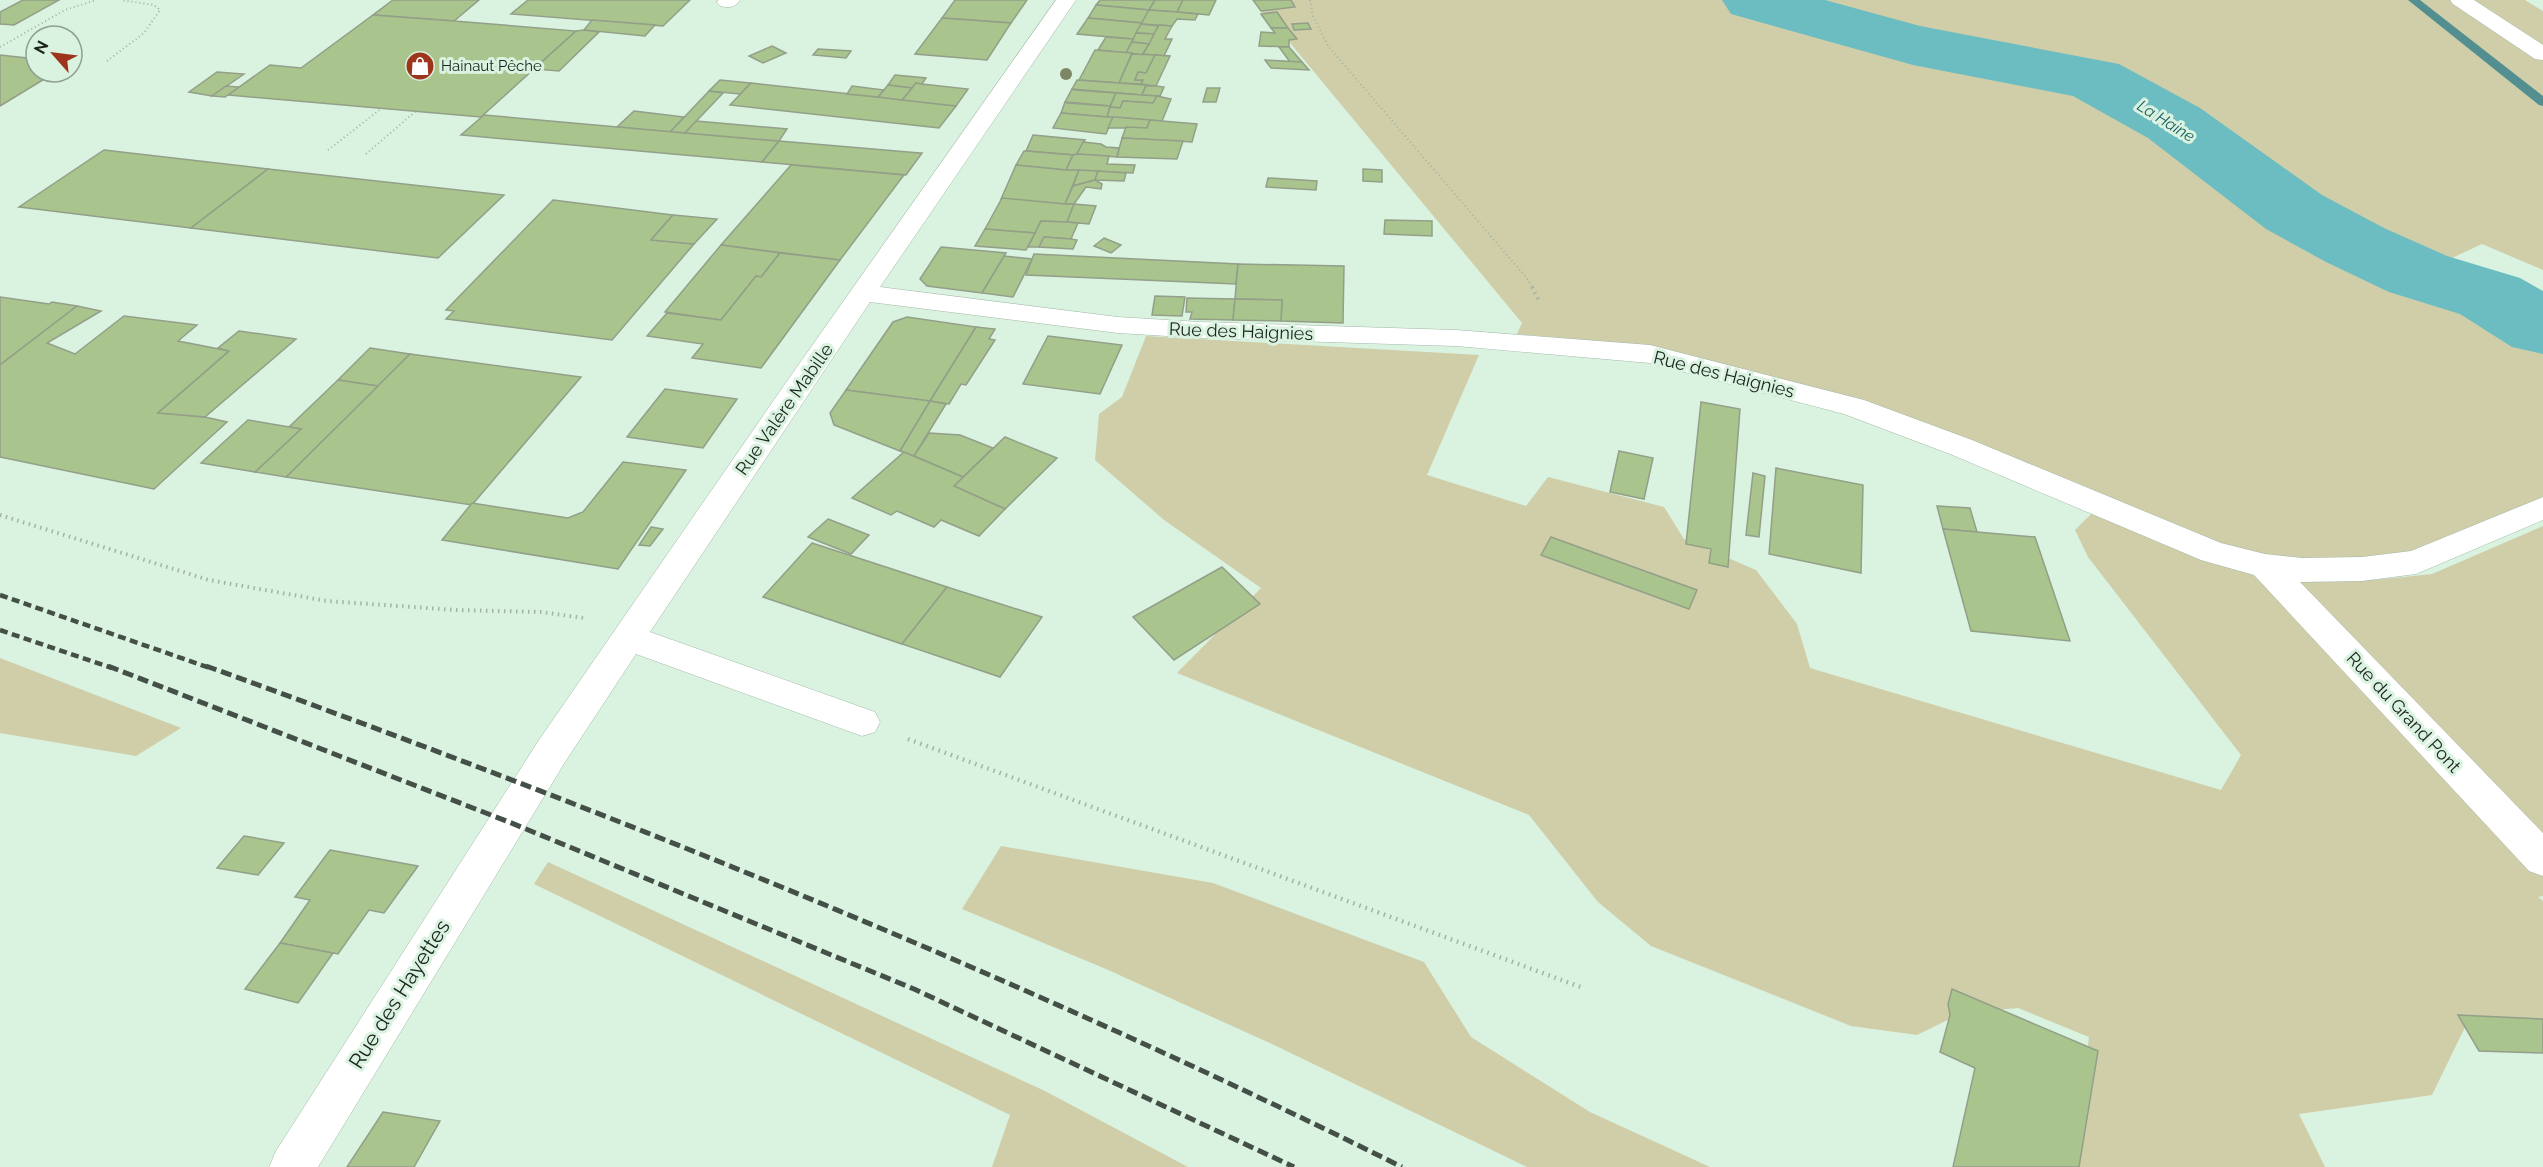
<svg xmlns="http://www.w3.org/2000/svg" width="2543" height="1167" font-family="Raleway,sans-serif">
	<rect width="100%" height="100%" fill="#daf2e0"/>
	<g fill="#cfcea9">
		<polygon points="1254,0 2525,0 2543,11 2543,270 2482,244 2418,274 2421,279 2483,297 2543,332 2543,508 2416,562 2265,565 1864,401 1826,390 1794,392 1593,341 1517,334 1522,323 1291,44 1264,16"/>
		<polygon points="1146,336 1479,355 1427,475 1526,506 1548,477 1664,507 1684,539 1756,570 1797,624 1810,668 2221,790 2241,755 2088,557 2075,530 2093,512 2307,580 2374,580 2432,574 2543,526 2543,896 2538,897 2543,901 2543,1020 2469,1019 2432,1095 2299,1114 2325,1167 2073,1167 2089,1037 2018,1008 1962,1013 1917,1035 1851,1026 1651,946 1598,902 1529,815 1177,673 1261,588 1164,520 1095,460 1099,414 1122,397"/>
		<polygon points="0,658 181,728 136,756 0,733"/>
		<polygon points="1001,846 1213,883 1424,962 1471,1037 1590,1112 1710,1167 1527,1167 1274,1045 1106,969 962,909"/>
		<polygon points="548,862 1045,1091 1188,1167 992,1167 1010,1115 534,884"/>
	</g>
	<g fill="none" stroke-linecap="round" stroke-linejoin="round">
		<polygon fill="#538f90" fill-rule="evenodd" points="2408,0 2420,0 2543,96 2543,106 2539,105"/>
		<polygon fill="#6bbdc2" fill-rule="evenodd" points="1722,0 1825,0 1920,26 2119,64 2200,108 2322,195 2384,228 2447,256 2520,278 2543,291 2543,354 2512,347 2460,314 2389,292 2326,262 2266,229 2148,138 2073,96 1913,65 1731,14"/>
	</g>
	<g fill="#a9c48d" stroke="#939f88" stroke-width="1.5">
		<polygon points="23,0 59,0 14,25 0,24 0,12"/>
		<polygon points="393,0 479,0 454,21 373,15"/>
		<polygon points="528,0 690,0 663,26 511,14"/>
		<polygon points="955,0 1027,0 1011,23 942,18"/>
		<polygon points="1100,0 1155,0 1149,10 1096,5"/>
		<polygon points="1155,0 1183,0 1177,12 1149,10"/>
		<polygon points="1183,0 1216,0 1209,15 1177,12"/>
		<polygon points="1253,0 1291,0 1295,7 1261,11"/>
		<polygon points="1096,5 1149,10 1142,23 1088,18"/>
		<polygon points="1149,10 1177,12 1198,14 1195,20 1177,19 1172,26 1141,24"/>
		<polygon points="1277,12 1288,28 1271,28 1261,14"/>
		<polygon points="373,15 454,21 576,31 481,117 228,95 270,65 301,68"/>
		<polygon points="942,18 1011,23 987,60 915,54"/>
		<polygon points="1088,18 1142,23 1133,39 1077,34"/>
		<polygon points="592,20 655,25 645,36 584,30"/>
		<polygon points="1308,23 1311,29 1294,30 1292,24"/>
		<polygon points="1141,24 1159,26 1154,34 1136,33"/>
		<polygon points="1159,25 1172,26 1165,39 1172,39 1164,56 1143,54"/>
		<polygon points="1271,28 1288,28 1297,39 1289,40 1289,47 1259,46 1261,32 1275,33"/>
		<polygon points="584,30 599,32 559,71 534,69 576,31"/>
		<polygon points="1136,33 1154,34 1149,44 1132,42"/>
		<polygon points="1106,37 1133,39 1126,53 1098,50"/>
		<polygon points="1132,42 1149,44 1142,55 1126,53"/>
		<polygon points="772,46 786,53 763,63 749,56"/>
		<polygon points="1279,47 1289,47 1302,62 1290,62"/>
		<polygon points="818,49 851,51 846,58 813,55"/>
		<polygon points="1095,50 1132,53 1119,83 1079,80"/>
		<polygon points="1132,54 1155,55 1146,73 1138,72 1135,80 1143,80 1141,84 1119,83"/>
		<polygon points="0,55 36,59 36,72 56,72 0,106"/>
		<polygon points="1155,55 1170,56 1156,86 1141,84 1143,80 1135,80 1138,72 1146,73"/>
		<polygon points="1265,60 1302,62 1309,70 1271,68"/>
		<polygon points="217,72 244,74 212,96 189,92"/>
		<polygon points="895,75 926,78 922,84 916,83 912,88 888,85"/>
		<polygon points="720,80 751,83 740,94 709,91"/>
		<polygon points="1077,80 1119,83 1146,85 1142,95 1072,89"/>
		<polygon points="751,83 878,97 956,106 939,128 730,105"/>
		<polygon points="916,83 922,84 968,89 956,106 902,100"/>
		<polygon points="888,85 912,88 902,100 878,97"/>
		<polygon points="226,86 239,87 225,97 212,96"/>
		<polygon points="852,86 884,90 878,97 847,94"/>
		<polygon points="1146,86 1156,86 1164,87 1160,96 1142,95"/>
		<polygon points="1207,88 1220,88 1216,102 1203,102"/>
		<polygon points="1072,89 1075,90 1116,93 1110,106 1065,102"/>
		<polygon points="709,91 723,93 685,133 670,132"/>
		<polygon points="1116,93 1142,95 1157,96 1153,103 1123,101 1120,108 1110,107"/>
		<polygon points="1157,96 1171,99 1162,121 1107,117 1110,107 1120,108 1123,101 1153,103"/>
		<polygon points="1065,102 1068,103 1110,106 1107,117 1061,113"/>
		<polygon points="634,111 684,117 670,132 617,127"/>
		<polygon points="1061,113 1107,117 1113,117 1106,134 1053,128"/>
		<polygon points="484,115 685,133 779,141 762,162 461,135"/>
		<polygon points="1113,117 1115,117 1150,120 1147,128 1108,128"/>
		<polygon points="1150,120 1197,124 1192,142 1122,138 1126,127 1147,128"/>
		<polygon points="696,121 787,129 779,141 685,133"/>
		<polygon points="1033,135 1085,140 1076,155 1026,151"/>
		<polygon points="1122,138 1183,141 1177,159 1117,157"/>
		<polygon points="779,141 920,153 922,153 906,175 762,162"/>
		<polygon points="1083,142 1101,144 1106,147 1119,148 1117,157 1077,154"/>
		<polygon points="104,150 268,169 191,228 19,207"/>
		<polygon points="1024,151 1026,151 1073,155 1066,170 1016,165"/>
		<polygon points="1077,154 1109,156 1107,164 1135,165 1133,173 1066,170 1073,155"/>
		<polygon points="791,165 904,175 840,260 721,245"/>
		<polygon points="1016,165 1066,170 1079,170 1065,204 1001,199"/>
		<polygon points="268,169 504,195 438,258 191,228"/>
		<polygon points="1363,169 1382,170 1382,182 1363,181"/>
		<polygon points="1079,170 1098,171 1095,180 1073,186"/>
		<polygon points="1098,171 1126,173 1124,181 1095,180"/>
		<polygon points="1268,178 1317,181 1316,190 1266,187"/>
		<polygon points="1095,180 1102,184 1101,189 1086,187 1074,204 1065,204 1073,186"/>
		<polygon points="1002,198 1065,204 1074,204 1067,222 1041,221 1035,233 985,229"/>
		<polygon points="553,200 673,215 651,240 694,244 612,340 446,319 454,311 446,310"/>
		<polygon points="1074,204 1096,206 1089,224 1067,222"/>
		<polygon points="673,215 717,219 694,244 651,240"/>
		<polygon points="1385,220 1432,221 1432,236 1384,234"/>
		<polygon points="1041,221 1067,222 1078,223 1071,239 1044,237 1039,247 1028,247"/>
		<polygon points="985,229 1035,233 1026,250 975,246"/>
		<polygon points="1044,237 1071,239 1077,240 1073,249 1039,247"/>
		<polygon points="1104,238 1121,245 1111,253 1094,246"/>
		<polygon points="721,245 780,253 761,277 756,276 721,320 665,312"/>
		<polygon points="941,247 1006,253 982,293 927,286 920,279"/>
		<polygon points="780,253 840,260 761,368 692,358 703,344 647,336 667,313 721,320 756,276 761,277"/>
		<polygon points="1034,254 1238,264 1236,284 1026,275"/>
		<polygon points="1004,256 1032,259 1013,297 982,293"/>
		<polygon points="1238,264 1344,266 1343,323 1281,321 1282,300 1235,299"/>
		<polygon points="1155,296 1185,297 1182,316 1152,315"/>
		<polygon points="0,297 49,304 52,302 77,306 0,365"/>
		<polygon points="1187,298 1235,299 1233,320 1190,319 1192,312 1186,312"/>
		<polygon points="1235,299 1282,300 1281,321 1233,320"/>
		<polygon points="77,306 101,311 47,343 75,354 124,316 197,325 178,341 229,351 158,413 205,417 227,422 154,489 0,457 0,365"/>
		<polygon points="907,317 976,327 930,401 846,390 893,322"/>
		<polygon points="976,327 995,329 989,339 995,340 966,385 961,384 949,404 930,401"/>
		<polygon points="239,331 296,339 205,417 158,413 229,351 218,348"/>
		<polygon points="1048,336 1122,345 1100,394 1023,384"/>
		<polygon points="370,348 410,354 378,386 338,380"/>
		<polygon points="410,354 581,377 472,505 286,477"/>
		<polygon points="338,380 378,386 286,477 255,472 301,429 289,427"/>
		<polygon points="665,389 737,399 703,448 627,437"/>
		<polygon points="846,390 930,401 900,451 834,425 830,413"/>
		<polygon points="930,401 946,404 914,456 900,451"/>
		<polygon points="1701,402 1740,409 1728,567 1709,563 1711,549 1686,544"/>
		<polygon points="248,420 301,429 255,472 201,463"/>
		<polygon points="929,433 960,435 993,448 963,477 914,456"/>
		<polygon points="1005,437 1057,458 1005,509 954,486"/>
		<polygon points="1619,451 1653,458 1644,499 1610,492"/>
		<polygon points="904,452 963,477 954,486 1005,509 979,536 941,520 934,527 897,511 891,515 852,498"/>
		<polygon points="623,462 686,470 618,569 442,540 472,503 568,518 583,512"/>
		<polygon points="1776,468 1863,485 1861,573 1769,554"/>
		<polygon points="1753,473 1765,476 1759,537 1746,535"/>
		<polygon points="1937,506 1970,508 1977,532 1943,529"/>
		<polygon points="828,519 869,535 851,554 808,537"/>
		<polygon points="651,527 663,529 650,546 639,545"/>
		<polygon points="1943,529 2035,537 2070,641 1971,631"/>
		<polygon points="1551,537 1697,590 1689,609 1541,555"/>
		<polygon points="812,543 947,587 902,644 763,597"/>
		<polygon points="1222,567 1260,604 1174,660 1133,617"/>
		<polygon points="947,587 1042,617 1000,677 902,644"/>
		<polygon points="244,836 284,843 258,875 217,868"/>
		<polygon points="330,850 418,866 384,913 369,910 338,954 280,943 310,900 295,897"/>
		<polygon points="280,943 333,953 298,1003 245,989"/>
		<polygon points="1952,989 2098,1051 2079,1167 1953,1167 1975,1068 1940,1052 1950,1015 1948,1004"/>
		<polygon points="2458,1015 2543,1019 2543,1053 2479,1051"/>
		<polygon points="383,1112 440,1121 414,1167 347,1167"/>
	</g>
	<g fill="none" stroke-linecap="round" stroke-linejoin="round">
		<g stroke="#a2b9a8" stroke-width="1">
			<g id="minor">
				<path d="M718,0h22c-5,8 -11,8 -20,6l-3,-4z"/>
				<polygon points="1056,0 1076,0 880,287 1118,317 1200,322 1456,330 1650,345 1864,400 1972,440 2221,543 2265,554 2302,558 2362,557 2411,551 2543,497 2543,520 2416,574 2362,581 2300,582 2543,833 2543,876 2529,871 2254,575 2201,560 1950,454 1844,414 1650,363 1456,346 1200,338 1118,333 870,302 650,632 875,712 880,722 875,732 862,736 636,654 565,762 318,1167 269,1167 276,1151 539,740 785,384"/>
				<polygon points="2450,0 2474,0 2543,45 2543,60 2535,59 2453,4"/>
			</g>
		</g>
		<g stroke="#a0b4a5" stroke-width="2" stroke-dasharray="1 3" stroke-linecap="butt">
			<polyline points="1310,0 1313,16 1328,46 1525,276 1533,288"/>
			<polyline points="0,47 65,10 96,0"/>
			<polyline points="107,61 144,33 160,10 154,5 121,0"/>
			<polyline points="328,150 382,108"/>
			<polyline points="366,154 416,111"/>
		</g>
		<g stroke="#a0b4a5" stroke-width="4" stroke-dasharray="1.5 4.5" stroke-linecap="butt">
			<polyline points="1532,287 1540,303"/>
			<polyline points="0,515 209,580 327,601 456,610 541,612 584,618"/>
		</g>
		<polyline stroke="#a0b4a5" stroke-width="4.5" stroke-dasharray="1.5 5" stroke-linecap="butt" points="908,739 1583,988"/>
		<use href="#minor" fill="#fff" fill-rule="evenodd"/>
		<g stroke="#445047" stroke-width="4.5" stroke-dasharray="8 4.5" stroke-linecap="butt">
			<polyline points="0,595 210,668"/>
			<polyline points="0,630 112,668"/>
		</g>
		<g stroke="#445047" stroke-width="5" stroke-dasharray="11 5" stroke-linecap="butt">
			<polyline points="108,666 509,822 914,989 1294,1167"/>
			<path d="M206,666c406,147 809,308 1196,501"/>
		</g>
	</g>
	<circle fill="#7e8765" cx="1066" cy="74" r="6"/>
	<defs>
		<g id="shop-disc" transform="scale(1.5)"><circle r="9.5" fill="#9d351c" stroke="#daf2e0"/><path d="M-5-2.5h2.3a2.7 3.5 0 0 1 5.4 0H5L5.5 6h-11ZM-1.5-2.5h3a1.5 2.3 0 0 0-3 0Z" fill="#fff"/></g>
	</defs>
	<g fill-rule="evenodd">
		<use href="#shop-disc" x="420" y="66"/>
	</g>
	<g text-anchor="middle" dominant-baseline="central" stroke-width="6" stroke-linejoin="round" paint-order="stroke">
		<g font-size="15" fill="#1b241d" stroke="#daf2e0" text-anchor="start">
			<text x="441" y="66">Hainaut Pêche</text>
		</g>
		<g font-size="16" font-style="italic" fill="#1b5f63" stroke="#daf2e0">
			<text transform="translate(2166 121) rotate(32)">La Haine</text>
		</g>
		<g font-size="18" fill="#1b241d" stroke="#daf2e0">
			<text transform="translate(1241 331) rotate(2)">Rue des Haignies</text>
			<text transform="translate(1724 374) rotate(14)">Rue des Haignies</text>
			<text transform="translate(784 409) rotate(-55)">Rue Valère Mabille</text>
			<text transform="translate(2404 712) rotate(47)">Rue du Grand Pont</text>
		</g>
		<g font-size="21" fill="#1b241d" stroke="#daf2e0">
			<text transform="translate(399 994) rotate(-58)">Rue des Hayettes</text>
		</g>
	</g>
	<g transform="translate(54 54) rotate(298)"><circle r="28" fill="#daf2e0" stroke="#8ea092" stroke-width="1.5"/>
	<path d="M0-4.5L10 22L0 15L-10 22Z" fill="#9d351c"/>
	<text y="-9" font-size="16" font-weight="bold" text-anchor="middle" fill="#1b241d">N</text>
	</g>
</svg>
